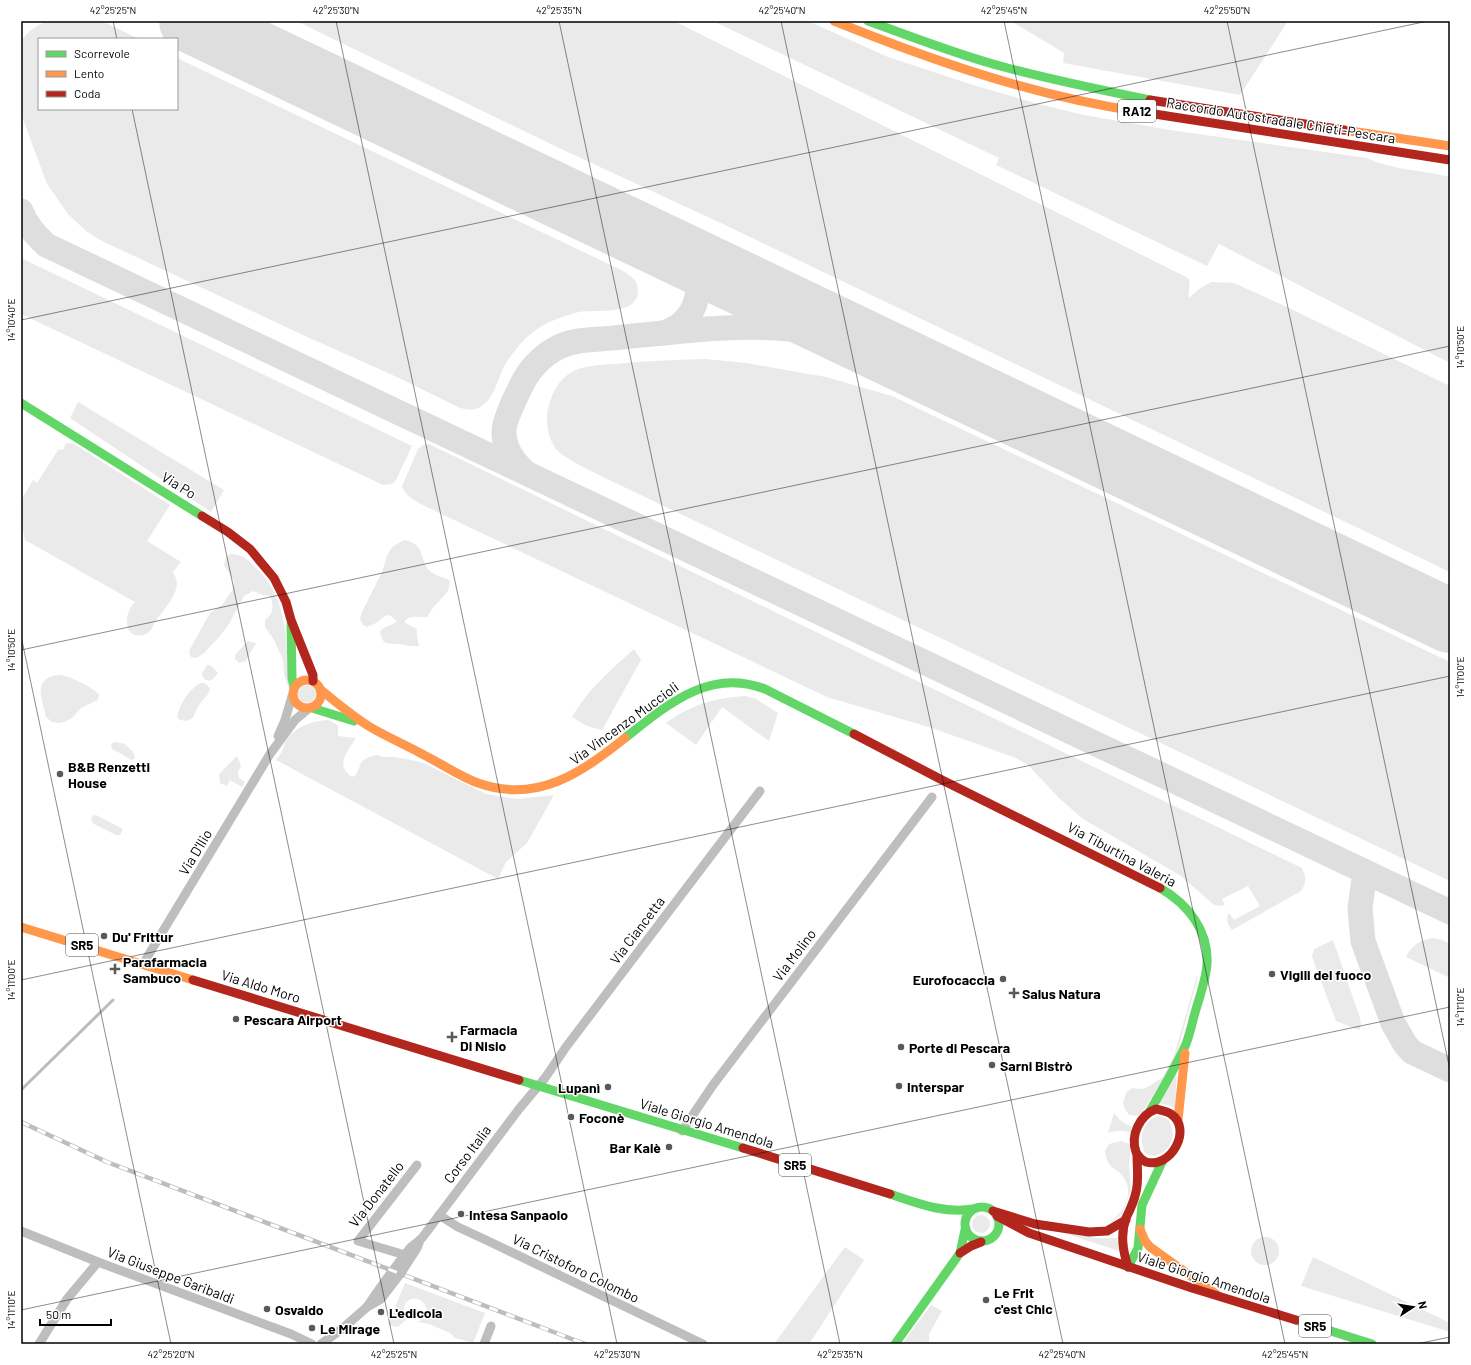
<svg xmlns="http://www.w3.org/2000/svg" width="1471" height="1365" font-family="Barlow,sans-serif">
	<rect width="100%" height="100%" fill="#fff"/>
	<g fill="#eaeaea">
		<path d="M48,21h54l37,18h-100v70h138v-51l442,211c9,5 19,10 19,21 0,27 -42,19 -59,22 -16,4 -34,10 -47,21 -11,8 -22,23 -29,35 -5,12 -9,29 -20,37 -7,6 -15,5 -23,3l-61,-30 -96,-43 -201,-94 -16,-10 -18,-17 -21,-30 -26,-70v-73c7,-10 16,-16 27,-20z"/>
		<path d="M296,21h378l514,257c4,8 -1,13 1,20l10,-9 12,-7 23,1 55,25 161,78v186l-725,-347 -166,-77z"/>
		<path d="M713,21h95l80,36 82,27 68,20 46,11 86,15 197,28c24,12 56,12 83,19v186l-231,-119 -12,22 -211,-101 3,-7z"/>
		<polygon points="1011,21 1288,21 1240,95 1063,63 1064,53"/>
		<polygon points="21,258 412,446 396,480 392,484 383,485 21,314"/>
		<path d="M705,359l41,4 80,14 66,19 558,266v219l-847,-404c-11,-6 -40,-19 -47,-28 -7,-9 -10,-24 -9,-35 3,-16 8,-31 23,-41 13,-8 29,-8 44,-9 30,-3 60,-4 91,-5z"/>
		<polygon points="78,402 224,490 211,512 70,418"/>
		<path d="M68,443l6,1 96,61 -23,36 34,21 -8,10c2,4 4,8 4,12 -1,14 -15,27 -22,38 -2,3 -3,8 -6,10 -1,1 -5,3 -6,3 -21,5 -19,-24 -8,-33l-110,-62 -4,-20v-19l12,-21 4,3 21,-33 6,-1 1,-5z"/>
		<path d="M429,444l873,424c4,9 5,14 -1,23l-69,39c-4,-5 -7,-11 -3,-17l5,7 26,-14 -12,-20 -26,13 3,6 -7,1 -5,-2 -32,-28 -98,-57 -23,-20 -32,-34 -12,-7 -84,-30 -105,-31 -392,-186c-11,-6 -29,-12 -33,-25l16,-37 5,-4z"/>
		<path d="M404,540c24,5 14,21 27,32 5,4 12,5 17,7l2,3 -2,9 -15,17 -6,9c-9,1 -17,-3 -23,5l13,7c-1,6 1,11 2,17 -8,1 -13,-1 -20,-2 -12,0 -17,1 -19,-13 5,-5 12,-5 17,-10l-6,-5 -5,-1 -10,8 -9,4 -4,-2 -3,-6 2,-7 20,-40 5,-16 5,-9z"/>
		<path d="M230,554c13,0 18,6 26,14 34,31 30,79 33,121l-5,-15 -1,-14 -9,-20 -9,-13v-7c9,-6 9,-15 5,-24l-7,-1 -10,-4 -9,5 -15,28 -9,12 -17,18 -7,4 -5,-1 -2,-3 1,-5 20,-36 12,-8 11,-16 1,-8 -10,-16 2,-8z"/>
		<polygon points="248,641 256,643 246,661 239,663 235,659 235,655"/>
		<path d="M634,649l7,11 -39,70 -15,-4 -15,-9c17,-29 38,-46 62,-68z"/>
		<path d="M207,665h3l8,8 -4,5 -4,3c-5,-1 -7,-2 -8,-8z"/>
		<path d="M61,675c13,3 28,11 38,19l-1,6 -17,8 -9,10 -8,4 -5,1 -7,-1 -6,-5c-4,-18 -15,-41 15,-42z"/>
		<path d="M200,683c6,-1 8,2 10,7l-2,4 -10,12 -5,12 -6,3 -7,-1 -3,-3c3,-14 11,-26 23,-34z"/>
		<circle cx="307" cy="694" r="9"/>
		<path d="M746,696l10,3 22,14 -9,28 -47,-34 -26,38 -30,-22c27,-19 47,-25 80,-27z"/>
		<path d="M328,720l10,5v11l18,2c-8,14 -22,26 -4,39l4,-2 6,-14 7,-4 8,-2 7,2h11l26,5 65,32 32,5 36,-4 -27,48 -21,19 -8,17 -222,-119c5,-6 7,-10 9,-17 8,-16 27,-22 43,-23z"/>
		<path d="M115,742l10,2 8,8 2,6 -3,2c-7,-3 -12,-8 -19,-10l-2,-4 1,-3z"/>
		<polygon points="237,756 241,766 238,772 239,778 245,782 242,787 230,780 227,786 220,783 219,774"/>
		<polygon points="96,815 123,829 120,835 116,835 94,824 91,820 92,816"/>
		<path d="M1433,938l9,2 8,4v34l-44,-21c6,-12 14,-17 27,-19z"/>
		<polygon points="1333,940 1360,1018 1361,1026 1359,1030 1336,1021 1312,957 1314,949"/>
		<polygon points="1197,976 1198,977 1175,1060 1140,1116 1129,1115 1125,1109 1123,1103 1126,1093 1132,1088 1142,1089 1150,1086 1163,1077 1174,1056"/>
		<polygon points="1177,1066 1175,1109 1171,1106 1158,1103"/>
		<path d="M1114,1113c6,8 11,12 21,14l-2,6c-10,-3 -16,-3 -25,0z"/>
		<path d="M1159,1116c3,1 7,2 9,4 2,1 3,5 4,8 6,24 -29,41 -30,14 -1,-12 5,-24 17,-26z"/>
		<path d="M1121,1141l8,3 2,4 -2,16 2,26 -9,24 -10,8 -1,-1c13,-9 23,-28 13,-43 -8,-13 -16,-6 -19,-27l4,-7z"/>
		<circle cx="981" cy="1224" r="9"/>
		<polygon points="1057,1231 1097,1238 1117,1238 1119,1251"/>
		<circle cx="1265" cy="1251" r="14"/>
		<polygon points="845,1247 864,1260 809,1344 774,1344"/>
		<polygon points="1313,1257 1450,1323 1450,1332 1301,1286"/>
		<path d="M405,1283l80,30 -12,30 -18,-5 -5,-5 -21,-9 -12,-2c24,-8 -2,-36 -12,-17 -3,5 -1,10 2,14l-9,8 -10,-2z"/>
		<polygon points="931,1305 942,1311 929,1334 929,1344 902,1344"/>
	</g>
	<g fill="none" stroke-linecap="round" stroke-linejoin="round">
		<polyline stroke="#bcbcbc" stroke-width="3" points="21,1090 113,1000"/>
		<g stroke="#dedede" stroke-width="25">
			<path d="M21,211c5,14 15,24 25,34l1404,667"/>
			<path d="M665,333c5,-3 11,-5 16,-9 16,-14 22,-37 11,-56 -3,-6 -10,-11 -15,-15"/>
			<path d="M524,471c-11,-10 -20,-23 -20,-39 -1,-11 19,-52 26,-61 7,-9 16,-17 25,-22 14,-8 30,-9 45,-10 63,-5 127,-16 190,-10 37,4 73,18 108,29"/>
			<polyline points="1365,872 1360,908 1363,941 1393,1023 1405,1044 1412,1052 1450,1070"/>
		</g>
		<polyline stroke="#dedede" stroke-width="64" points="191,21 1450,621"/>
		<g stroke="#bebebe" stroke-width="9">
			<polyline points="278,736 285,720 292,696"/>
			<polyline points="143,964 270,754 295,720 308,709"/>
			<polyline points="682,1131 713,1085 932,797"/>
			<polyline points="439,1215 458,1227 486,1240 703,1344"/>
			<polyline points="21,1231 98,1262 291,1334 312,1344"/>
			<polyline points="405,1255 358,1241 417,1165"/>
			<path d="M367,1307c13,-20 28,-40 43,-59 4,-4 8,-6 12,-10l97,-129 26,-31 21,-31 194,-256"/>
			<polyline points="39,1344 67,1299 98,1262"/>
			<polyline points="321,1344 342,1329 367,1307 381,1299 401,1273 417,1248 419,1243"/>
			<polyline points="484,1344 491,1326"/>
		</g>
		<g stroke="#63d668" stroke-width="9">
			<path d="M868,21c45,16 90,34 136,46 48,13 97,23 146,33"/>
			<polyline points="21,403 202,516"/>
			<polyline points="291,624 292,678 294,687"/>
			<polyline points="312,708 354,721"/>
			<path d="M625,738c41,-32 84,-71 140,-49l89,45"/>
			<polyline points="519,1080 743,1148"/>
			<path d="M1150,1111c12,-22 26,-44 36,-67 5,-13 7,-26 11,-38 4,-14 9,-27 10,-42 2,-33 -19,-60 -47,-76"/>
			<path d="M890,1194c27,9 54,20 83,15"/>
			<circle cx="982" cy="1224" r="17"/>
			<polyline points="1128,1267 1138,1248 1142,1205 1162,1162"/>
			<polyline points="1296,1320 1372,1344"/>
			<polyline points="895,1344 960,1253 965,1230"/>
		</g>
		<g stroke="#ff974d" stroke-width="9">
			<path d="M834,21c97,39 197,74 301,90"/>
			<polyline points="1344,130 1450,146"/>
			<circle cx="307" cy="694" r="14"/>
			<path d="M321,690c16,13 31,26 49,37 17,10 36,18 54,28 18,9 35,21 54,28 59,21 103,-10 147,-45"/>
			<polyline points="21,927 193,980"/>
			<polyline points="1178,1120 1185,1053"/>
			<polyline points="1140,1229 1145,1241 1150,1247 1216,1294"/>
		</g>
		<g stroke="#b3261e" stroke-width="9">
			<polyline points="1150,100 1344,130"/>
			<polyline points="1135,111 1450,160"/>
			<polyline points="202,516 228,532 250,549 274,578 286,602 291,620 313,675 313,681"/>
			<polyline points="854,734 944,781 1160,888"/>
			<polyline points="193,980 519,1080"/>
			<path d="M1156,1109c4,1 11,2 15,5 22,15 0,55 -25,48 -4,-2 -8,-6 -10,-10 -6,-17 4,-37 20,-43z"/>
			<polyline points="743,1148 890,1194"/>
			<polyline points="993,1211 1035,1224 1089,1232 1107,1231 1126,1220"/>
			<polyline points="997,1216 1029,1233 1192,1288 1296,1320"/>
			<polyline points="960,1253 971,1246 981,1242"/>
			<path d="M1128,1267c-5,-16 -8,-32 -2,-49 4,-8 8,-16 10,-26 3,-12 1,-25 1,-37"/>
		</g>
		<g stroke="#bdbdbd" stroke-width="4.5">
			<polyline id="rail" points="21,1122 107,1162 585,1344"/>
		</g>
		<use href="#rail" stroke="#fff" stroke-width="3" stroke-dasharray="9" stroke-linecap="butt"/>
	</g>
	<path fill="none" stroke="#000" stroke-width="1" stroke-opacity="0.45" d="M113,21l4,18M336,21l281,1323M559,21l281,1323M781,21l282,1323M1004,21l281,1323M1227,21l223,1049M1450,21v1M132,109l262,1235M21,320l1407,-299M21,636l150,708M21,650l1429,-304M21,980l1429,-304M21,1310l1429,-303M1416,1344l34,-7"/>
	<g fill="#595959" stroke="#fff" stroke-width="1.5">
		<circle cx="60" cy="774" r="4"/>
		<circle cx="104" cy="936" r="4"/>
		<path d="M113 963h4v4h4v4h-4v4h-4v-4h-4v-4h4z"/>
		<circle cx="1272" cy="974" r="4"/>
		<circle cx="1003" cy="979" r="4"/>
		<path d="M1012 987h4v4h4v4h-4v4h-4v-4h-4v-4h4z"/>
		<circle cx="236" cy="1019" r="4"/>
		<path d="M450 1031h4v4h4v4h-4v4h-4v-4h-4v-4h4z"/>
		<circle cx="901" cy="1047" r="4"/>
		<circle cx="992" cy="1065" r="4"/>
		<circle cx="899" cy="1086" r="4"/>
		<circle cx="608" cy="1087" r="4"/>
		<circle cx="571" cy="1117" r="4"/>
		<circle cx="669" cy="1147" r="4"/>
		<circle cx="461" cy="1214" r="4"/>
		<circle cx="986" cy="1300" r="4"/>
		<circle cx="267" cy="1309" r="4"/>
		<circle cx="381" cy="1312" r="4"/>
		<circle cx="312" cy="1328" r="4"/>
	</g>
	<g text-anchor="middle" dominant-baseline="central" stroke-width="3" stroke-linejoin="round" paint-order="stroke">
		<g fill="#fff" stroke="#4c4c4c" stroke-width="1">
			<rect x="1118" y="100" width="38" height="22" rx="3"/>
			<rect x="66" y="934" width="32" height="22" rx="3"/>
			<rect x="779" y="1154" width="32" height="22" rx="3"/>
			<rect x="1299" y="1315" width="32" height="22" rx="3"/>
		</g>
		<g font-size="13" font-weight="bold" fill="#000">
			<text x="1137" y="111">RA12</text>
			<text x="82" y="945">SR5</text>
			<text x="795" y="1165">SR5</text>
			<text x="1315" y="1326">SR5</text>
		</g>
		<g font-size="14" fill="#000" stroke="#fff">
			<text transform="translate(1281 120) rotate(9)">Raccordo Autostradale Chieti-Pescara</text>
			<text transform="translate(179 485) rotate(32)">Via Po</text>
			<text transform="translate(624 723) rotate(-36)">Via Vincenzo Muccioli</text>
			<text transform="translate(195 852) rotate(-59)">Via D'Ilio</text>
			<text transform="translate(1122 854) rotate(28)">Via Tiburtina Valeria</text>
			<text transform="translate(637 930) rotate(-53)">Via Ciancetta</text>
			<text transform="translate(794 955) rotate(-53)">Via Molino</text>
			<text transform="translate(261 986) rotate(17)">Via Aldo Moro</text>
			<text transform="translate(707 1123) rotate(17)">Viale Giorgio Amendola</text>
			<text transform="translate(467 1154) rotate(-53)">Corso Italia</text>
			<text transform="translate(376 1194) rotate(-52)">Via Donatello</text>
			<text transform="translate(576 1268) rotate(26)">Via Cristoforo Colombo</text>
			<text transform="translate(171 1275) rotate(21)">Via Giuseppe Garibaldi</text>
			<text transform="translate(1204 1277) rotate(18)">Viale Giorgio Amendola</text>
		</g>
		<g font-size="14" font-weight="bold" fill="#000" stroke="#fff" text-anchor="start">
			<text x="68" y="766">B&amp;B Renzetti<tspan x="68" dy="16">House</tspan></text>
			<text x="112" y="936">Du' Frittur</text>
			<text x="123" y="961">Parafarmacia<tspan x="123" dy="16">Sambuco</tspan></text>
			<text x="1280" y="974">Vigili del fuoco</text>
			<text x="995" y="979" text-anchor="end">Eurofocaccia</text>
			<text x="1022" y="993">Salus Natura</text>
			<text x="244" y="1019">Pescara Airport</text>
			<text x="460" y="1029">Farmacia<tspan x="460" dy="16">Di Nisio</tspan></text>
			<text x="909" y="1047">Porte di Pescara</text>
			<text x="1000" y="1065">Sarni Bistrò</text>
			<text x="907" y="1086">Interspar</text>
			<text x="600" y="1087" text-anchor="end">Lupanì</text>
			<text x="579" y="1117">Foconè</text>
			<text x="661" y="1147" text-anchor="end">Bar Kalè</text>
			<text x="469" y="1214">Intesa Sanpaolo</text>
			<text x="994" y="1292">Le Frit<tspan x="994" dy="16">c'est Chic</tspan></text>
			<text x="275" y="1309">Osvaldo</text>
			<text x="389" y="1312">L'edicola</text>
			<text x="320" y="1328">Le Mirage</text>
		</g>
	</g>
	<rect width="1471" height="1365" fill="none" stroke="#ffffff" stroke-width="44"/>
	<rect x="38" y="38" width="140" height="72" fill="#ffffff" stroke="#999999"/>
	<rect x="46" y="51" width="20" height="6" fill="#63d668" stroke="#999999"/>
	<text x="74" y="58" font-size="12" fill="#000000">Scorrevole</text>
	<rect x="46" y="71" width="20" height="6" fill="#ff974d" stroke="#999999"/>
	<text x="74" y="78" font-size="12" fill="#000000">Lento</text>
	<rect x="46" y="91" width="20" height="6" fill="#b3261e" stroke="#999999"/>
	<text x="74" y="98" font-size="12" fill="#000000">Coda</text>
	<g transform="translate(1413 1307) rotate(78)" stroke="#ffffff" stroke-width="3" paint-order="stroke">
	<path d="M0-3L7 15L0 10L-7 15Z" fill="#000000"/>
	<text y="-6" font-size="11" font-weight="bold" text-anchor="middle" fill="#000000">N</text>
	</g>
	<path d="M40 1319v6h71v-6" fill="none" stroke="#000000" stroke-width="2"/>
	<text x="46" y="1319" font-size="12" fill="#000000" stroke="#ffffff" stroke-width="3" paint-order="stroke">50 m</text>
	<rect x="22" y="22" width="1427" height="1321" fill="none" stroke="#000" stroke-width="1.5"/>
	<g font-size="10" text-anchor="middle" fill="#000">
		<text x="113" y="14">42°25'25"N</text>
		<text x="336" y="14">42°25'30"N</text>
		<text x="559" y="14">42°25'35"N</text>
		<text x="782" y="14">42°25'40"N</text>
		<text x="1004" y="14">42°25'45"N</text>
		<text x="1227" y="14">42°25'50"N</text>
		<text transform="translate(11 320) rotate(-90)" y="4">14°10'40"E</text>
		<text transform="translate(1460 347) rotate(-90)" y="4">14°10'50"E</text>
		<text transform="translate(11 650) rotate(-90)" y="4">14°10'50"E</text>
		<text transform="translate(1460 677) rotate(-90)" y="4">14°11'00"E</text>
		<text transform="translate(11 980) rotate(-90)" y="4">14°11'00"E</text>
		<text transform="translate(1460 1007) rotate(-90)" y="4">14°11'10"E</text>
		<text transform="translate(11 1310) rotate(-90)" y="4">14°11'10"E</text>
		<text x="171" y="1358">42°25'20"N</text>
		<text x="394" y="1358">42°25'25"N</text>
		<text x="617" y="1358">42°25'30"N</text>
		<text x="840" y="1358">42°25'35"N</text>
		<text x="1062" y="1358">42°25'40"N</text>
		<text x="1285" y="1358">42°25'45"N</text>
	</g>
</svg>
